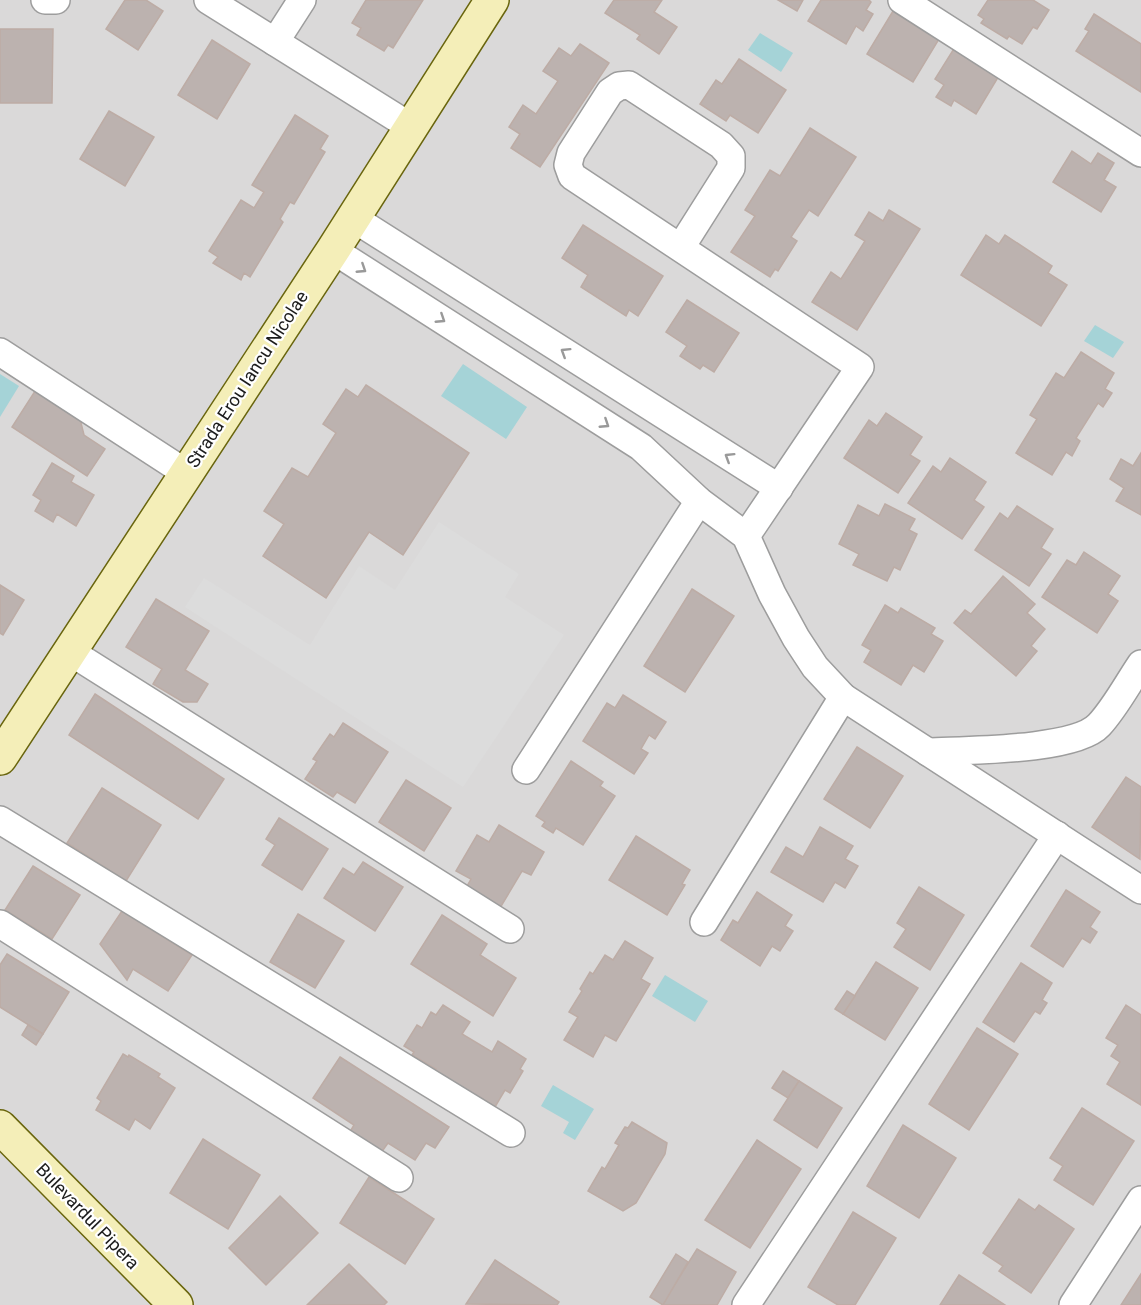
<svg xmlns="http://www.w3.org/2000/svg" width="1141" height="1305" font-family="Roboto,sans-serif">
	<rect width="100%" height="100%" fill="#ece7e2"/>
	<rect fill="#dad9d9" x="0" y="0" width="1141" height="1305"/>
	<polygon fill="#dcdcdc" points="439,522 519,574 505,597 564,635 463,787 185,607 204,578 310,645 359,566 395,590"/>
	<g fill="#a5d3d7">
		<polygon points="760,33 793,53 781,72 748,50"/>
		<polygon points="1095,325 1124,342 1113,358 1084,341"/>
		<polygon points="463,364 527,407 506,439 441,396"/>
		<polygon points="0,374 19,386 0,417"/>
		<polygon points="665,975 708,1001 695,1022 652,996"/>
		<polygon points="553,1085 594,1109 575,1140 563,1133 569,1122 541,1106"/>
	</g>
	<g fill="#bcb2af" stroke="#bdaca5" stroke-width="1.5">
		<polygon points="125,0 146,0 163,11 138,50 106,29"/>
		<polygon points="366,0 423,0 393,48 388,45 384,51 357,35 361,28 352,23"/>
		<polygon points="614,0 662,0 654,12 677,27 659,54 637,39 640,35 605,13"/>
		<polygon points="778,0 803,0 797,11"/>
		<polygon points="821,0 869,0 871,2 866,10 873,14 863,31 856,26 846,44 808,21"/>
		<polygon points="988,0 1033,0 1049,10 1037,29 1033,27 1022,44 1009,36 1007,39 981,23 984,19 978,15"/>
		<polygon points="893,11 939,39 913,82 867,54"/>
		<polygon points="1094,14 1141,44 1141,92 1076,51 1089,31 1085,29"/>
		<polygon points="0,29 53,29 52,103 0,103"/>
		<polygon points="212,40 250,64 217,119 178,95"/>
		<polygon points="580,44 609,63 540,167 511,148 520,134 509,127 523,105 536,114 558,81 543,71 559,48 571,56"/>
		<polygon points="955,47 1000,74 976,114 954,100 951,106 936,97 944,85 935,79"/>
		<polygon points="739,59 786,90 758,133 730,115 726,121 700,104 716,80 722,84"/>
		<polygon points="109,111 154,137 125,186 80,159"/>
		<polygon points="295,115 328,136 320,149 325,152 294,204 290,202 280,219 283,222 250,277 244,273 241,280 213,263 218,257 209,251 241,200 254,208 264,192 252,185"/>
		<polygon points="810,128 856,157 818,216 809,210 791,237 797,241 778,271 775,269 770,277 731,252 755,216 745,210 770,170 780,176"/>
		<polygon points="1072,151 1091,164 1098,153 1114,163 1104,180 1116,187 1101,212 1053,182"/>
		<polygon points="889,210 920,229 857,330 812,302 831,272 841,279 865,241 855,235 869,212 883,221"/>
		<polygon points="583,225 663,276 638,316 629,310 626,316 581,287 588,275 562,258"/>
		<polygon points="986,235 999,244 1005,235 1052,266 1048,273 1067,285 1041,326 961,275"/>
		<polygon points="687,300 739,333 714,372 703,365 700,369 680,356 687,346 666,332"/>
		<polygon points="1081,352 1114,373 1105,389 1112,393 1103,407 1098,403 1076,438 1080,441 1072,456 1066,452 1052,475 1016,453 1037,419 1030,415 1056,373 1064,378"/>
		<polygon points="366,385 469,453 403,555 369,532 326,598 263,556 284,524 264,511 292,468 308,477 336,433 323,424 346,389 358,397"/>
		<polygon points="37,388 84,419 81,423 84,435 105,449 87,476 12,427"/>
		<polygon points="886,413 922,437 910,455 920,461 898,493 844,458 869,420 877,426"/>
		<polygon points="1141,453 1141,515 1116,501 1124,488 1110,479 1121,459 1133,466"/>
		<polygon points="950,458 986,482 974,500 984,507 962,539 908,503 933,466 941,472"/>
		<polygon points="52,463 74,476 71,482 94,495 76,526 57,514 53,522 35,511 41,500 33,495"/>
		<polygon points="885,504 915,519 909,530 917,534 900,570 894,567 887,581 853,565 859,554 839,544 858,505 879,516"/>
		<polygon points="1017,506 1053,529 1041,548 1051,554 1029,586 975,550 1000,513 1008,519"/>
		<polygon points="1084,552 1120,576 1108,594 1118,601 1097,633 1042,597 1067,560 1076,565"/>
		<polygon points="1003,576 1035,604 1027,613 1045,629 1031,646 1037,651 1016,676 954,623 965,610 971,614"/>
		<polygon points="0,585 24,600 3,635 0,633"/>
		<polygon points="692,589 734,616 685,692 644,666"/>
		<polygon points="156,599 209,631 185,670 208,684 197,702 183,702 153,684 162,669 126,647"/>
		<polygon points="885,605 898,613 901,608 935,628 931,634 943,641 924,672 913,665 901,685 864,662 871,650 862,645"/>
		<polygon points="95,694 224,779 198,819 69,735"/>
		<polygon points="623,695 666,722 655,739 649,735 641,749 648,753 634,774 583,741 607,703 615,708"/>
		<polygon points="343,723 388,752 355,803 337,792 333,797 305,779 317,761 313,759 330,734 334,737"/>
		<polygon points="857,747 903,776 870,828 824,799"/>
		<polygon points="571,761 603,782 600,786 615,796 583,845 556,828 553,833 542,826 545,822 536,816"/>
		<polygon points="1126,777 1141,787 1140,859 1092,827"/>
		<polygon points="406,780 451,808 424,851 379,822"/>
		<polygon points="102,788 161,825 126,881 67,843"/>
		<polygon points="279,818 328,849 302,890 262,865 275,845 266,839"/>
		<polygon points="499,825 544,852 531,875 522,871 500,908 466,888 471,879 456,871 477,835 489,842"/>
		<polygon points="820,827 853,846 845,859 858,866 845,888 835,882 823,902 771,872 786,847 803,857"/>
		<polygon points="636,836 690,870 682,884 685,885 667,915 609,880"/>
		<polygon points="363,862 403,887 375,931 324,898 343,868 354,875"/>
		<polygon points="33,866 80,895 52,939 5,910"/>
		<polygon points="919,887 964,915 930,970 894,947 906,929 897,923"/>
		<polygon points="1066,890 1100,912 1090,927 1097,932 1090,943 1082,938 1063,967 1031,946"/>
		<polygon points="757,892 792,915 785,926 793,931 780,951 772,946 760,966 721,940 733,920 738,923"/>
		<polygon points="122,911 192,955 168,991 133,969 127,980 100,944"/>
		<polygon points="298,914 344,941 315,988 270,962"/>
		<polygon points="442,915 487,944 480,955 516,978 493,1016 411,964"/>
		<polygon points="625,941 653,958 641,979 650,984 616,1041 605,1035 593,1057 564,1040 578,1017 569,1012 582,991 580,989 590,972 593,974 605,955 613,960"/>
		<polygon points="7,954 69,992 43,1034 0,1007 0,965"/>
		<polygon points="876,962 918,988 885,1040 843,1014"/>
		<polygon points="1021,963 1052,983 1042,1000 1047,1003 1040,1014 1035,1011 1014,1042 983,1022"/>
		<polygon points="847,991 855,996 843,1014 835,1009"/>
		<polygon points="443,1005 470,1022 462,1034 492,1052 498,1041 526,1059 520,1069 523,1071 510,1093 505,1090 495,1107 480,1097 477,1102 432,1075 436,1069 412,1055 414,1052 404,1046 417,1025 422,1028 431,1012 436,1015"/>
		<polygon points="1126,1005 1141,1015 1141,1105 1107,1084 1120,1062 1111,1056 1118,1045 1106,1038"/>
		<polygon points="28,1025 43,1034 36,1045 22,1035"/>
		<polygon points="977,1028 1018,1054 969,1130 929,1104"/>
		<polygon points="123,1054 128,1057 129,1055 160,1074 158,1077 175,1088 150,1129 135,1119 129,1130 96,1110 101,1101 97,1098"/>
		<polygon points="340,1057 449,1127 435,1148 426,1143 415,1160 388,1143 378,1157 347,1137 354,1125 313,1098"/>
		<polygon points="783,1071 799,1081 788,1098 772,1088"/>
		<polygon points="799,1081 842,1108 817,1148 774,1120"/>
		<polygon points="1082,1108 1134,1141 1093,1205 1054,1180 1063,1166 1050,1158"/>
		<polygon points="632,1122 667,1143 665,1154 636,1203 623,1211 588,1191 602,1167 605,1169 619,1145 615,1143 625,1127 628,1128"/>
		<polygon points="903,1125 956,1158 919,1218 867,1186"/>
		<polygon points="203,1139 260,1175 228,1229 170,1193"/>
		<polygon points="757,1140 801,1169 750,1248 705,1220"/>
		<polygon points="369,1177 434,1219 405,1264 340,1223"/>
		<polygon points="280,1196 318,1233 266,1285 229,1248"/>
		<polygon points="1019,1199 1035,1210 1039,1205 1074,1229 1031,1293 999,1271 1003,1266 983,1253"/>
		<polygon points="853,1212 896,1238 855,1305 838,1305 808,1287"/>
		<polygon points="697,1249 736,1272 717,1305 662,1305"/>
		<polygon points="676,1254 688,1262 663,1305 650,1297"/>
		<polygon points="495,1260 559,1302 557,1305 466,1304"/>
		<polygon points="349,1264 387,1302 384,1305 307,1305"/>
		<polygon points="1141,1274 1141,1305 1121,1305"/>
		<polygon points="959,1275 1005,1305 940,1305"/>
	</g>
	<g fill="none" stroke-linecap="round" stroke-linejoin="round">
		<g stroke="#9d9d9d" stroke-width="30">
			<g id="street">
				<polyline points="45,0 56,0"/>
				<polyline points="208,0 411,127"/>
				<polyline points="902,0 1141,153"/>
				<polyline points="275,42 302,0"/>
				<polyline points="353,218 779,488"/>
				<polyline points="681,247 731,168 731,156 721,145 629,85 619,86 610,92 571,153 568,165 572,176 860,367 746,536"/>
				<polyline points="333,250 641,447 699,501 746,536 772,594 796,638 815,667 843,697 1141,890"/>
				<polyline points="0,352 186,473"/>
				<polyline points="69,651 510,929"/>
				<path d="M928,752c37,-2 147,-1 171,-27 16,-17 29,-42 42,-61"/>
				<polyline points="526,770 699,501"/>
				<polyline points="0,820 511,1133"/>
				<polyline points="704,922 843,697"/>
				<polyline points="0,924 399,1178"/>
				<polyline points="746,1305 1057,835"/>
				<polyline points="1073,1305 1141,1200"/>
			</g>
		</g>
		<g stroke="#69650d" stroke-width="36">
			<g id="secondary">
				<polyline points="0,758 333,250 492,0"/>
				<polyline points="0,1127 176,1305"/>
			</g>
		</g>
		<use href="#street" stroke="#fff" stroke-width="27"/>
		<use href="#secondary" stroke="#f4eeb8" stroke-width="33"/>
	</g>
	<defs><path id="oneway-chevron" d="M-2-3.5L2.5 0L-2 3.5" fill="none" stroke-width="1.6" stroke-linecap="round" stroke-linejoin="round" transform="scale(1.5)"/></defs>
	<g stroke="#999">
		<use href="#oneway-chevron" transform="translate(362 269) rotate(33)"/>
		<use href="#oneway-chevron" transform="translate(441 319) rotate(33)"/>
		<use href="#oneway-chevron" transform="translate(565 352) rotate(-148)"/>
		<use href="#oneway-chevron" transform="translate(605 424) rotate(33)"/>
		<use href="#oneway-chevron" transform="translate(729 457) rotate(-148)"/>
	</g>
	<g text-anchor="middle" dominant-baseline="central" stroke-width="4.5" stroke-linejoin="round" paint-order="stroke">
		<g font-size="18" fill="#1c1c1c" stroke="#fff">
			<text transform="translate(247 379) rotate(-57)">Strada Erou Iancu Nicolae</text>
			<text transform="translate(88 1216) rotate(46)">Bulevardul Pipera</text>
		</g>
	</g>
</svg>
